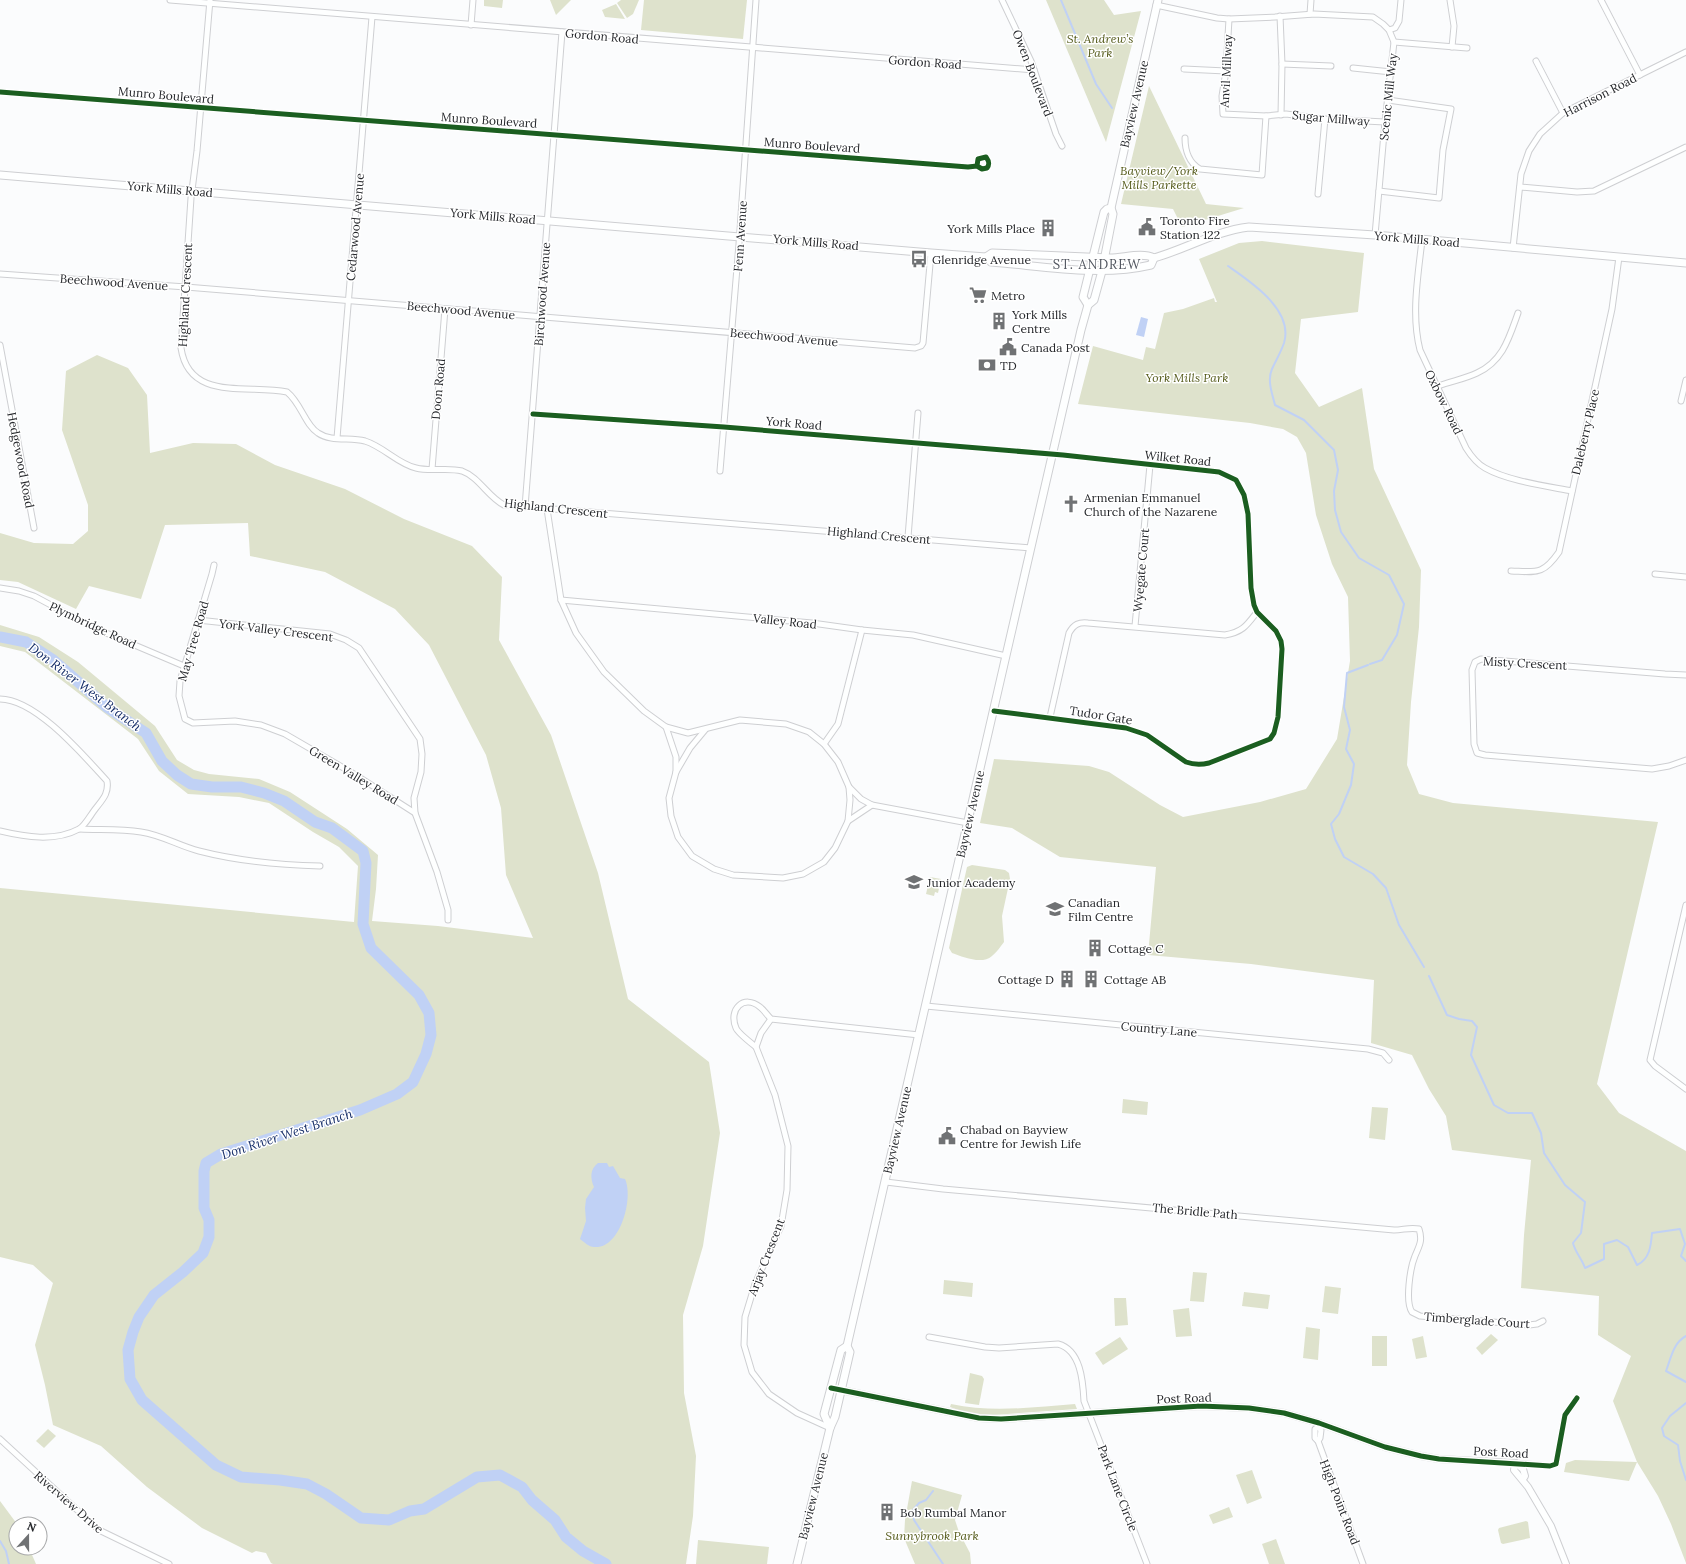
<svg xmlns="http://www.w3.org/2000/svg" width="1686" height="1564" font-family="Lora,serif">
	<rect width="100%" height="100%" fill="#fbfcfd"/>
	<g fill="#dee2cc">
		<polygon points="484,0 503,0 502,8 484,6"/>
		<polygon points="550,0 571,0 556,15"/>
		<polygon points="621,0 639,0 633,14 627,18 617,3"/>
		<polygon points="644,0 747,0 743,39 641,30"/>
		<polygon points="1046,0 1104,0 1114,15 1141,11 1106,142"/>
		<polygon points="616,4 625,19 605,17 602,10"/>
		<polygon points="1149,86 1206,204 1244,208 1182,227 1173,209 1121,204"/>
		<polygon points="1262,241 1364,253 1358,312 1301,319 1295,373 1319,407 1362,388 1374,469 1421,570 1419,627 1411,702 1407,765 1419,794 1453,803 1658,822 1597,1084 1619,1113 1686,1151 1686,1563 1671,1524 1658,1496 1637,1462 1629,1481 1564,1472 1566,1463 1575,1460 1637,1462 1613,1401 1631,1356 1598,1335 1599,1296 1521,1288 1524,1235 1531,1160 1452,1150 1446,1116 1429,1089 1412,1055 1371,1043 1374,980 1251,964 1148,955 1156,867 1060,857 1012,828 980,823 994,759 1089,766 1109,772 1160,805 1183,817 1260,802 1306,789 1337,739 1350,661 1348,597 1332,564 1316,515 1306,453 1297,437 1283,429 1250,423 1078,404 1093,346 1143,360 1146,347 1155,349 1164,313 1183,309 1214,298 1215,302 1217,302 1199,259 1239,243"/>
		<polygon points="97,355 128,368 147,395 150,453 193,443 236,444 275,465 345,489 404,519 472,546 502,577 499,640 551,735 598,873 628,999 709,1062 720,1133 703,1246 683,1315 684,1393 696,1456 693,1516 686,1564 273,1564 271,1563 266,1553 256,1551 252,1553 202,1528 147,1487 101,1446 53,1425 45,1385 35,1345 53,1283 33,1265 0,1257 0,888 354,922 358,866 339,847 313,832 269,803 239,797 188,794 159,771 138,739 25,652 0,646 0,625 39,637 78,662 155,726 177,760 194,770 209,774 259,779 290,792 347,829 378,855 376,889 372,921 438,926 533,938 506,875 501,808 486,755 429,645 395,609 325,572 250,556 248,523 165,525 141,599 89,586 76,609 18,582 0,580 0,533 34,543 73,544 88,531 88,505 62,430 66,371"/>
		<path d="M972,865l33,5 4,3 1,6 -8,37 2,26c-4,5 -7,10 -12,14 -10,9 -29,1 -40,-3l-3,-5 18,-81z"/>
		<polygon points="930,877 941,879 938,893 935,892 934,896 926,894"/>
		<polygon points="1123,1099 1148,1102 1147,1115 1122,1113"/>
		<polygon points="1372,1107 1388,1108 1385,1140 1369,1138"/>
		<polygon points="1193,1272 1207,1273 1204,1302 1190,1301"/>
		<polygon points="944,1280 973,1283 972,1297 943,1294"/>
		<polygon points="1325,1286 1341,1288 1338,1314 1322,1312"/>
		<polygon points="1244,1292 1270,1295 1268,1309 1242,1306"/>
		<polygon points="1114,1298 1126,1298 1128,1325 1115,1326"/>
		<polygon points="1189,1308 1192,1336 1176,1337 1173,1310"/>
		<polygon points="1306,1327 1320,1329 1318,1360 1303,1358"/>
		<polygon points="1491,1334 1498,1340 1482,1355 1476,1348"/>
		<rect x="1372" y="1336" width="15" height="30"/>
		<polygon points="1423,1336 1427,1357 1416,1359 1412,1339"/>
		<polygon points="1120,1337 1128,1349 1103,1365 1095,1353"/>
		<polygon points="970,1373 982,1376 984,1379 979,1405 965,1403"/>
		<path d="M951,1404c42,9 82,3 124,0l2,5 -84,6 -26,-2 -17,-6z"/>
		<polygon points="48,1429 56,1436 44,1448 36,1441"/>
		<polygon points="1252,1470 1262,1498 1247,1504 1236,1475"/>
		<polygon points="912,1481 962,1495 955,1520 959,1532 970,1553 971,1564 915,1564 904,1538 905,1520"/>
		<polygon points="0,1501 17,1524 16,1548 29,1548 36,1564 0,1564"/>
		<polygon points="1229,1507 1233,1517 1213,1524 1209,1515"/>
		<polygon points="1526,1521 1528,1522 1530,1538 1503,1544 1501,1543 1498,1530 1499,1528"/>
		<polygon points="1276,1539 1285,1564 1269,1564 1262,1544"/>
		<polygon points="698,1540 769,1547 767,1564 696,1564"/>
	</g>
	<g fill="#c0d1f5">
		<polygon points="1141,317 1148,319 1144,337 1136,335"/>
		<path d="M598,1163h9l2,4 4,-1 7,12 5,1c9,19 -5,71 -31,68 -5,0 -10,-5 -14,-8l6,-18 -1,-13 1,-9 8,-12c-4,-9 -4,-18 4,-24z"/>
	</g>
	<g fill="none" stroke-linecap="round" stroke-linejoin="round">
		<g stroke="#c0d1f5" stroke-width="2">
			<polyline points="1061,0 1096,84 1112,108"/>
			<path d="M1228,266c23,16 66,44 56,77 -3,9 -8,17 -12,26 -5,11 0,24 3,36l29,15 30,30 4,20 -4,21 1,19 6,22 18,26 30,17 15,29 -7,31 -15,25 -12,4"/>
			<polyline points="1368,665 1347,673 1344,707 1350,730 1346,749 1354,764 1351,785 1339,814 1331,824 1335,839 1344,857 1373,874 1386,888 1399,925 1424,967"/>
			<path d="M1429,976l18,39 12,4 13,2 5,6 -6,28 23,50 14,8h24l9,20 3,20 21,32 20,17 -4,31 -8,10c2,9 9,16 12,25l19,-9v-15l13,-4 11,7 9,18c13,-6 14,-20 15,-32l28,-4 5,15 -4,12 5,5"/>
			<path d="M1686,1336c-13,7 -15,22 -20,35l20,11"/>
			<polyline points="1686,1403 1670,1416 1662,1428 1664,1436 1678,1445 1680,1461 1686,1480"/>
			<polyline points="933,1491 926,1500 919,1503 913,1510 914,1520 943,1564"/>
			<polyline points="0,1541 6,1551 9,1564"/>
		</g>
		<polyline stroke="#c0d1f5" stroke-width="11" points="0,637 26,642 52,659 108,708 146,733 162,761 177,775 191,784 212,787 241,787 264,793 284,801 315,822 332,828 363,851 366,863 363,924 371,948 419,995 429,1013 431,1035 426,1054 413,1082 397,1094 360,1110 221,1154 206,1163 204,1171 204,1208 209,1220 209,1237 203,1253 183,1272 154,1295 139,1317 133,1332 128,1350 130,1379 142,1400 216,1465 241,1477 280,1480 307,1484 326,1494 361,1518 389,1520 410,1511 424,1509 477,1477 500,1475 522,1487 532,1500 555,1520 566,1537 583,1551 606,1564"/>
		<g stroke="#cecfd2" stroke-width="7">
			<g id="minor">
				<polyline points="170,0 1034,70"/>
				<path d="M210,0l-13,151 -6,47 -10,150c8,54 67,36 106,44 14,11 18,33 31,41 13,9 32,4 47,8 19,6 33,23 51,27 15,4 31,-1 46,3 17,6 26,26 42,34l527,43"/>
				<polyline points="1002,0 1031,61 1056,134 1062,146"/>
				<polyline points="1450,0 1454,26 1452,47"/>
				<polyline points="1601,0 1640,75"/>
				<polyline points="1156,5 1217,18 1229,19 1275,17 1314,14 1373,17 1383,24 1389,30 1394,42 1385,122 1375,235"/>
				<polyline points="1310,14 1311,0"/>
				<polyline points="1280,16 1282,64 1281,115"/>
				<polyline points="1229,19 1226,71 1222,96 1223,114 1266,116 1286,114 1325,119 1385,122"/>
				<polyline points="471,25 473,0"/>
				<polyline points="1389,30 1395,28 1399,21 1401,0"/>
				<polyline points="1394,42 1467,48"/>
				<polyline points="1536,61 1563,113"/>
				<polyline points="1282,64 1331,66"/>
				<polyline points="1353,68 1391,72"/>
				<polyline points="1184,69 1226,71"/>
				<path d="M0,92l968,75 9,-1 5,3 5,-1c3,-4 2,-7 -1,-11l-8,2 -1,7"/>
				<path d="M1185,138c0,12 4,25 15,31l62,6 4,-59"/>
				<polyline points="1520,187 1577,192 1594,191 1686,147"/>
				<polyline points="1379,191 1439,198 1443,150 1451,109 1388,100"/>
				<polyline points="1318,194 1325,119"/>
				<path d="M1422,240c-4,36 -11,75 -2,110l46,98c5,8 10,15 19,20 23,13 61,18 87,23"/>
				<polyline points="1513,248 1521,174 1529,151 1540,134 1563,113 1686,52"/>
				<polyline points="0,274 186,287 915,348 921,346 923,343 931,253"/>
				<polyline points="0,345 34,528"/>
				<path d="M1438,386c13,-5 27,-7 39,-13 26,-12 32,-35 41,-60"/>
				<polyline points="1681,401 1686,380"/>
				<path d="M533,414l191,13 339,28 147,16 9,1 17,8 8,15 4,19 3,74 3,17 3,7 19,19 5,10 1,8 -4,68 -4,16 -4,6 -61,24c-8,2 -15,2 -23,-1l-39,-27 -21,-7 -132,-17"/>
				<polyline points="337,438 372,17"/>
				<polyline points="432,469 445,309"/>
				<polyline points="720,471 739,244 756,0"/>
				<polyline points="525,507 562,32"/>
				<polyline points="547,509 561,600 576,633 604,672 644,711 666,727 676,757 676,772 669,798 671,816 678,837 692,856 714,869 733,875 783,878 803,874 824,862 835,848 848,821 872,805 968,823"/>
				<polyline points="908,537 918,413"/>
				<polyline points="214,565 212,574 180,681 179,696 185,719 193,723 235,721 261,725 285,734 354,774 415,813 437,872 448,910 448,920"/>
				<path d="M1511,571c26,1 32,4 48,-19l53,-243 7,-52"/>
				<polyline points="1655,574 1686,577"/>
				<polyline points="0,588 19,591 34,596 92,627 184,666"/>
				<polyline points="561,600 812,623 862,630 913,635 1006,656"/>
				<polyline points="198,620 330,634 346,640 359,648 420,739 422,754 421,772 414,798 415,813"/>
				<polyline points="1135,626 1150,465"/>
				<polyline points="1686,675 1665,674 1481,659 1475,662 1472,670 1474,744 1477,753 1485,755 1652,769 1669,766 1686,760"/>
				<path d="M0,699c36,0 84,57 107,82 2,12 -4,18 -11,27 -5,6 -11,18 -17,21 -24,13 -54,8 -79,2"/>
				<path d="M1050,717l19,-84c5,-9 10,-11 19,-10l137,12c18,-3 22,-10 32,-23"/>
				<polyline points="666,727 688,733 740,720 786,724 809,732 824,744 838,762 849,787 861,799 872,805"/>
				<polyline points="824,744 838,724 862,630"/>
				<polyline points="676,772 690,748 705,730"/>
				<polyline points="848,821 850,800 849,787"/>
				<path d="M80,829c20,1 41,0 61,3 21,3 38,14 58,19 39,10 81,14 121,15"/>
				<polyline points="1686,905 1650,1060 1655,1066 1686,1089"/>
				<polyline points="926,1006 1368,1049 1383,1053 1389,1060"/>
				<polyline points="771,1019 761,1033 756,1047 775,1095 788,1146 787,1190 781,1226 755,1284 745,1317 744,1345 752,1372 769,1394 797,1413 830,1428"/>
				<path d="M756,1047c-5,-4 -18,-14 -20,-19 -8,-19 8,-34 24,-21 4,3 7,8 11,12l148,16"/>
				<path d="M886,1182l57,7 451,41c9,0 16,-3 25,-1 4,12 0,17 -4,27 -5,12 -10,46 -3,56l8,4 109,9 8,-1 6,-3"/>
				<path d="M929,1337l56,10 14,1 59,-4c23,6 25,38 26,57l63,163"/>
				<polyline points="1319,1423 1318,1427 1315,1429 1315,1438 1318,1441 1363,1564"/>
				<polyline points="0,1439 99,1530 169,1564"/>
				<polyline points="1318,1441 1320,1438 1321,1430 1318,1427"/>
				<polyline points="1515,1463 1550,1466 1556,1464 1565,1415 1577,1398"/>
			</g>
		</g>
		<g stroke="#cecfd2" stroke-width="8">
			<g id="tertiary">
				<polyline points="831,1388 979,1418 1001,1419 1201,1406 1249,1408 1284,1413 1319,1423 1385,1447 1421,1456 1439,1459 1515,1463"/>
				<polyline points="1515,1463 1514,1470 1528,1487 1551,1526 1566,1564"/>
				<polyline points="1515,1463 1523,1469 1525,1476 1523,1479"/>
			</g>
		</g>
		<g stroke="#cecfd2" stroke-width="9">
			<g id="secondary">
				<path d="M0,175l931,78 55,4 5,5c52,4 109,15 160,3l3,-7"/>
				<path d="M986,257l6,-4 118,5c14,0 32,-6 44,0 32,-9 61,-27 95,-31l126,8 311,28"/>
				<polyline points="1088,305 1083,297 1104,212 1107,209 1111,208"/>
				<polyline points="830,1428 824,1414 841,1350 847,1346"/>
				<polyline points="797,1564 830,1428 835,1417 850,1352 847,1346 1081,330 1088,305 1094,300 1102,271 1113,214 1111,208 1158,0"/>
			</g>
		</g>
		<use href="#minor" stroke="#feffff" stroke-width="5"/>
		<use href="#tertiary" stroke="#feffff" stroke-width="6"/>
		<use href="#secondary" stroke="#feffff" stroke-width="7"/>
		<g stroke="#fff" stroke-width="8">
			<g id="cycleway">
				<path d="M0,92l968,75 9,-1 5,3 5,-1c3,-4 2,-7 -1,-11l-8,2 -1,7"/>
				<path d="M533,414l191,13 339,28 147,16 9,1 17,8 8,15 4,19 3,74 3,17 3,7 19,19 5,10 1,8 -4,68 -4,16 -4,6 -61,24c-8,2 -15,2 -23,-1l-39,-27 -21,-7 -132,-17"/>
				<polyline points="831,1388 979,1418 1001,1419 1201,1406 1249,1408 1284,1413 1319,1423 1385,1447 1421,1456 1439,1459 1550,1466 1556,1464 1565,1415 1577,1398"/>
			</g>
		</g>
		<use href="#cycleway" stroke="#1b5e20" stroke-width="5"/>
	</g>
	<defs>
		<g id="civic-bare" transform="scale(1.38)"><path d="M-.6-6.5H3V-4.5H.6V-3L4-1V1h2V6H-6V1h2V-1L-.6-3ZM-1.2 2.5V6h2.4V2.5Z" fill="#707274" stroke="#fff" stroke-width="2.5" paint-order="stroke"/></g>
		<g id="building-bare" transform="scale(1.38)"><path d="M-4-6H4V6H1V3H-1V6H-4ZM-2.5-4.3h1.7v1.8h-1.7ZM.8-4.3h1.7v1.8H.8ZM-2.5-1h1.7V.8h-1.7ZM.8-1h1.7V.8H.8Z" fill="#707274" stroke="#fff" stroke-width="2.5" paint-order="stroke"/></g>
		<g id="bus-bare" transform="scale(1.38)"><path d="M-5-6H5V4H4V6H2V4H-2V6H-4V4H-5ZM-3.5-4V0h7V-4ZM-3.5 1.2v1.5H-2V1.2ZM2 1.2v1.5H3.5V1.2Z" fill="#707274" stroke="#fff" stroke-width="2.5" paint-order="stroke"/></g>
		<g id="supermarket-bare" transform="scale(1.38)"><path d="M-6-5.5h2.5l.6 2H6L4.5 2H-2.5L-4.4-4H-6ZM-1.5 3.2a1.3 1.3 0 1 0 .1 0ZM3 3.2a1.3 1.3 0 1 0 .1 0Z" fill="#707274" stroke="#fff" stroke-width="2.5" paint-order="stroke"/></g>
		<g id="bank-bare" transform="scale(1.38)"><path d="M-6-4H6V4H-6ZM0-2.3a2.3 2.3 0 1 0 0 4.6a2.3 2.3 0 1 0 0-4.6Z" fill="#707274" stroke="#fff" stroke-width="2.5" paint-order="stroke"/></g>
		<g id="church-bare" transform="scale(1.38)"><path d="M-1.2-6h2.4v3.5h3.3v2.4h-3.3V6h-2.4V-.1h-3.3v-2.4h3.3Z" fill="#707274" stroke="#fff" stroke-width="2.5" paint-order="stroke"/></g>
		<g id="school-bare" transform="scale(1.38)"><path d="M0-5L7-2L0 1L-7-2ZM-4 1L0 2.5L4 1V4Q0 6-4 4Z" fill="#707274" stroke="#fff" stroke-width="2.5" paint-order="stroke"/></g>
		<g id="university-bare" transform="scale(1.38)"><path d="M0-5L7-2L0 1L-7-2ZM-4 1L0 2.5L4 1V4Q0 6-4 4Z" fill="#707274" stroke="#fff" stroke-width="2.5" paint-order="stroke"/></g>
	</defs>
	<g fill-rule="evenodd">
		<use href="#civic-bare" x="1147" y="227"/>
		<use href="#building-bare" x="1048" y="228"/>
		<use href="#bus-bare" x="919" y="259"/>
		<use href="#supermarket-bare" x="978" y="295"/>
		<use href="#building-bare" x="999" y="321"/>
		<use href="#civic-bare" x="1008" y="347"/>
		<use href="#bank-bare" x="987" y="365"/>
		<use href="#church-bare" x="1071" y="504"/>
		<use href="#school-bare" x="914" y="882"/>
		<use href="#university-bare" x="1055" y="909"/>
		<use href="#building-bare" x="1095" y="948"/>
		<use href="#building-bare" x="1067" y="979"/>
		<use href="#building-bare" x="1091" y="979"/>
		<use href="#civic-bare" x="947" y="1136"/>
		<use href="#building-bare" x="887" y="1512"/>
	</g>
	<g text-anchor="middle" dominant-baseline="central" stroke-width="3" stroke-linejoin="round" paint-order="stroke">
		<g font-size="12" fill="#25272b" stroke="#fff">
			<text transform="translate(602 36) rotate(5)">Gordon Road</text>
			<text transform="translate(925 62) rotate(4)">Gordon Road</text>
			<text transform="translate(1226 71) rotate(-87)">Anvil Millway</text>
			<text transform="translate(1033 73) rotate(69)">Owen Boulevard</text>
			<text transform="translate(166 95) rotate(5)">Munro Boulevard</text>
			<text transform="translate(1600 95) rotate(-27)">Harrison Road</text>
			<text transform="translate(1388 97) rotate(-84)">Scenic Mill Way</text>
			<text transform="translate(1134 104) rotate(-77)">Bayview Avenue</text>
			<text transform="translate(1331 118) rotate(5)">Sugar Millway</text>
			<text transform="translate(489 120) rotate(4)">Munro Boulevard</text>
			<text transform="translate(812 145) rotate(4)">Munro Boulevard</text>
			<text transform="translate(170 189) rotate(5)">York Mills Road</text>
			<text transform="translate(493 216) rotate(5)">York Mills Road</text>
			<text transform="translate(355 227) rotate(-85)">Cedarwood Avenue</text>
			<text transform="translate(740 236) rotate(-86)">Fenn Avenue</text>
			<text transform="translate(1417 239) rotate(5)">York Mills Road</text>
			<text transform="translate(816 242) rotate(5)">York Mills Road</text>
			<text transform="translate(114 282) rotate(4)">Beechwood Avenue</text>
			<text transform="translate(542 294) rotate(-86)">Birchwood Avenue</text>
			<text transform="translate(185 295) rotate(-87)">Highland Crescent</text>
			<text transform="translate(461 310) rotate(5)">Beechwood Avenue</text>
			<text transform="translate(784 337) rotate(5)">Beechwood Avenue</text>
			<text transform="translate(438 389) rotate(-85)">Doon Road</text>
			<text transform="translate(1444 402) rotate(64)">Oxbow Road</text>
			<text transform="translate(794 423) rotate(5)">York Road</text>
			<text transform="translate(1585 432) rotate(-77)">Daleberry Place</text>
			<text transform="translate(1178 458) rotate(6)">Wilket Road</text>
			<text transform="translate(21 460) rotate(79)">Hedgewood Road</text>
			<text transform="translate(556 508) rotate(6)">Highland Crescent</text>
			<text transform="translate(879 535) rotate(5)">Highland Crescent</text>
			<text transform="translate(1141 570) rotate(-85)">Wyegate Court</text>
			<text transform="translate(785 621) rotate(6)">Valley Road</text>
			<text transform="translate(93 625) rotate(25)">Plymbridge Road</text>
			<text transform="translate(276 630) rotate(7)">York Valley Crescent</text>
			<text transform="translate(193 641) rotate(-74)">May Tree Road</text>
			<text transform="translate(1525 663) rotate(3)">Misty Crescent</text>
			<text transform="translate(1101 715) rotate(9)">Tudor Gate</text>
			<text transform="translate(354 775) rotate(31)">Green Valley Road</text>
			<text transform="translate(970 814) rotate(-77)">Bayview Avenue</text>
			<text transform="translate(1159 1029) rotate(5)">Country Lane</text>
			<text transform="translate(897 1130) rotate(-77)">Bayview Avenue</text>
			<text transform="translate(1195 1211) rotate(5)">The Bridle Path</text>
			<text transform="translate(766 1257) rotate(-69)">Arjay Crescent</text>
			<text transform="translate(1477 1320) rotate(4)">Timberglade Court</text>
			<text transform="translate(1184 1398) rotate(-2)">Post Road</text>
			<text transform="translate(1501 1452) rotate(3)">Post Road</text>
			<text transform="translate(1118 1488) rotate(69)">Park Lane Circle</text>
			<text transform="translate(813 1496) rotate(-76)">Bayview Avenue</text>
			<text transform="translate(69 1502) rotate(41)">Riverview Drive</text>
			<text transform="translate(1340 1502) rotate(69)">High Point Road</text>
		</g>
		<g font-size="12" font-style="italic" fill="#555b1b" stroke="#fff">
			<text x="1100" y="38">St. Andrew’s<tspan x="1100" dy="14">Park</tspan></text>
			<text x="1159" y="170">Bayview/York<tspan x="1159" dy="14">Mills Parkette</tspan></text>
			<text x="1187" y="377">York Mills Park</text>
			<text x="932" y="1535">Sunnybrook Park</text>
		</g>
		<g font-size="12" fill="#25272b" stroke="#fff" text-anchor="start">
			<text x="1160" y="220">Toronto Fire<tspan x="1160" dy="14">Station 122</tspan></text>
			<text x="1035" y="228" text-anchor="end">York Mills Place</text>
			<text x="932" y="259">Glenridge Avenue</text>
			<text x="991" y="295">Metro</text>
			<text x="1012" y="314">York Mills<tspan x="1012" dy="14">Centre</tspan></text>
			<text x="1021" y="347">Canada Post</text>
			<text x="1000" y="365">TD</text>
			<text x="1084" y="497">Armenian Emmanuel<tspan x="1084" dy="14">Church of the Nazarene</tspan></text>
			<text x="927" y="882">Junior Academy</text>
			<text x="1068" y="902">Canadian<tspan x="1068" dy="14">Film Centre</tspan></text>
			<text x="1108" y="948">Cottage C</text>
			<text x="1054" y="979" text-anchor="end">Cottage D</text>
			<text x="1104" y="979">Cottage AB</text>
			<text x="960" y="1129">Chabad on Bayview<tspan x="960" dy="14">Centre for Jewish Life</tspan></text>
			<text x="900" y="1512">Bob Rumbal Manor</text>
		</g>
		<g font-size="13" letter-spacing="1" fill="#525760" stroke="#fff">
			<text x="1097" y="264">ST. ANDREW</text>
		</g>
		<g font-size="13" font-style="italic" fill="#162e69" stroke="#fff">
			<text transform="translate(85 687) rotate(37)">Don River West Branch</text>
			<text transform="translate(287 1134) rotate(-18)">Don River West Branch</text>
		</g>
	</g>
	<g transform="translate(28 1536) rotate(21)"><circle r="19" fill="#ffffff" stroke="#a8a9aa"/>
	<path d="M0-3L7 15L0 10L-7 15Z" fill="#707274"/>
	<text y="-6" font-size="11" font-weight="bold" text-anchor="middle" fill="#25272b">N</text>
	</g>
</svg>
